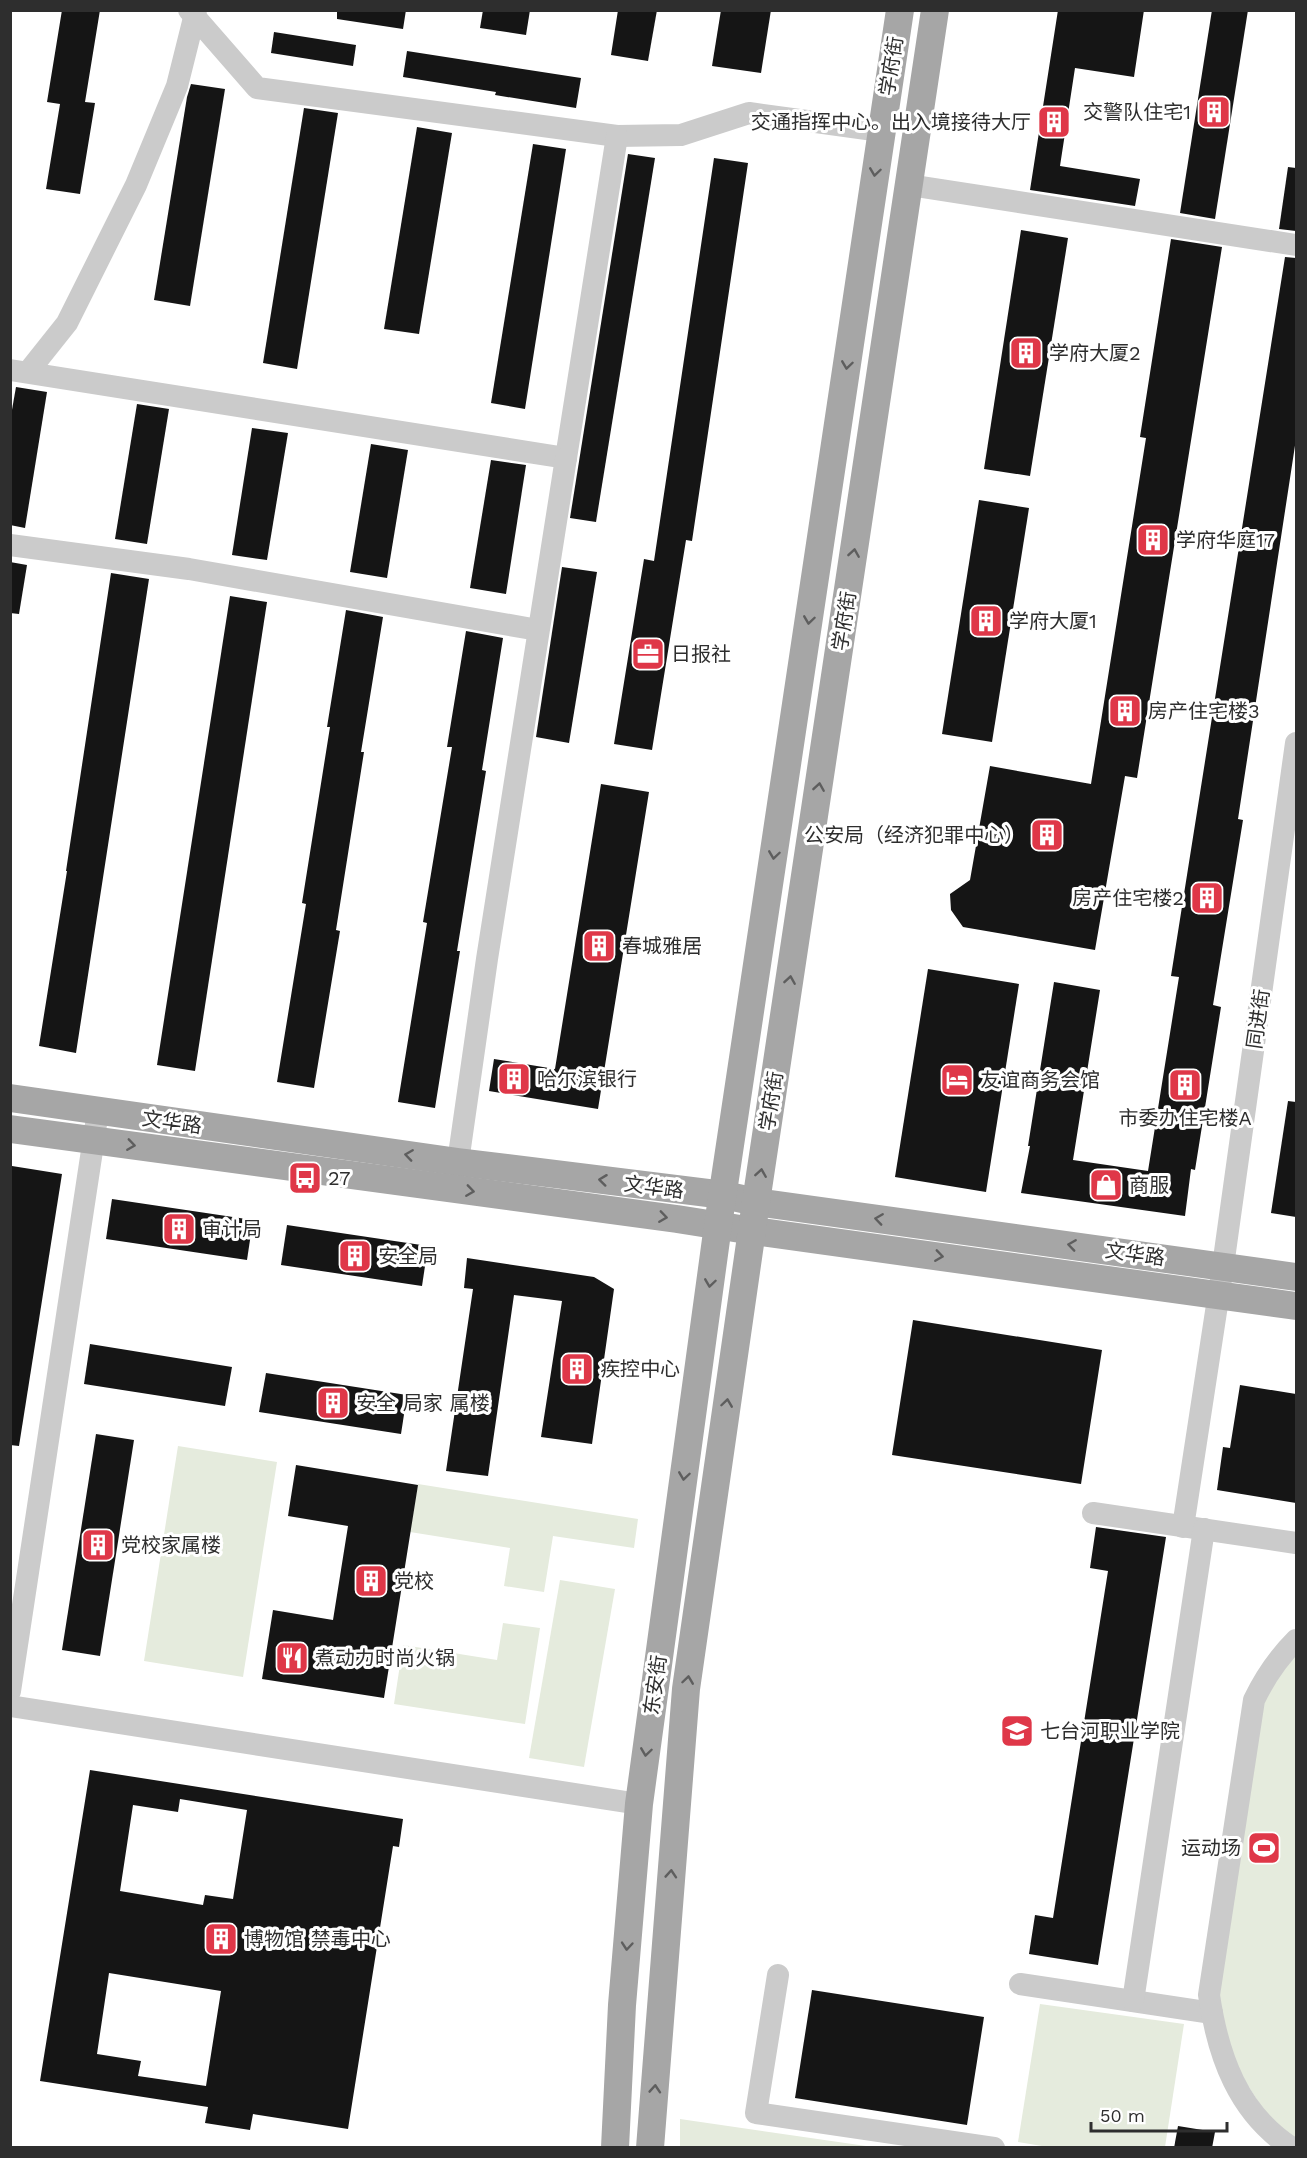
<svg xmlns="http://www.w3.org/2000/svg" width="1307" height="2158" font-family="'Work Sans','Noto Sans SC',sans-serif">
	<rect width="100%" height="100%" fill="#fff"/>
	<g fill="#e5ebdd">
		<polygon points="178,1446 277,1462 243,1677 144,1661"/>
		<polygon points="418,1484 638,1519 634,1548 553,1536 544,1592 504,1586 510,1548 410,1532"/>
		<polygon points="560,1580 615,1589 584,1767 529,1758"/>
		<polygon points="503,1623 540,1628 525,1724 394,1704 403,1645 497,1660"/>
		<polygon points="1296,1640 1296,2147 1284,2142 1215,2034 1254,1700"/>
		<polygon points="1040,2004 1184,2024 1165,2147 1054,2148 1018,2142"/>
		<polygon points="680,2119 873,2147 680,2147"/>
	</g>
	<g fill="#151515" fill-rule="evenodd">
		<polygon points="62,10 100,10 85,102 95,103 80,194 46,189 60,104 47,102"/>
		<polygon points="337,10 406,10 403,29 337,19"/>
		<polygon points="483,10 530,10 526,35 480,28"/>
		<polygon points="618,10 657,10 648,61 611,55"/>
		<polygon points="721,10 771,10 761,73 712,66"/>
		<polygon points="1058,10 1144,10 1134,77 1075,68 1060,166 1140,179 1135,206 1030,190"/>
		<polygon points="1212,10 1248,10 1215,219 1180,213"/>
		<polygon points="274,32 356,45 353,66 271,53"/>
		<polygon points="407,51 581,78 576,108 495,95 496,92 403,77"/>
		<polygon points="191,84 225,89 190,306 154,300 187,97"/>
		<polygon points="304,108 338,113 297,369 263,363"/>
		<polygon points="417,127 452,133 419,334 384,329"/>
		<polygon points="533,144 566,149 525,409 491,403"/>
		<polygon points="628,154 655,158 596,522 570,518"/>
		<polygon points="714,158 748,163 692,541 686,540 652,750 614,744 644,559 654,561"/>
		<polygon points="1288,167 1296,168 1296,231 1279,229"/>
		<polygon points="1021,230 1068,238 1030,476 984,469"/>
		<polygon points="1171,239 1222,247 1137,778 1125,776 1095,950 963,927 951,910 950,894 970,880 990,766 1091,784 1146,438 1140,437"/>
		<polygon points="1285,257 1296,258 1296,439 1238,819 1243,820 1213,1005 1221,1007 1195,1170 1191,1169 1185,1216 1021,1193 1030,1146 1028,1146 1054,982 1100,990 1073,1160 1148,1171 1179,977 1171,976"/>
		<polygon points="16,387 47,392 25,528 10,525 10,421"/>
		<polygon points="137,404 169,409 147,544 115,539"/>
		<polygon points="252,428 288,433 267,560 232,555"/>
		<polygon points="371,444 408,450 387,578 350,572"/>
		<polygon points="491,460 526,465 506,594 470,588"/>
		<polygon points="979,500 1029,508 992,742 942,734"/>
		<polygon points="10,562 27,565 19,614 10,613"/>
		<polygon points="562,567 597,572 569,743 536,737"/>
		<polygon points="111,573 149,579 76,1053 39,1046 67,871 66,871"/>
		<polygon points="230,596 267,602 195,1071 157,1065"/>
		<polygon points="346,610 383,617 361,752 364,752 336,930 340,931 314,1088 277,1082 306,904 302,903 330,727 327,727"/>
		<polygon points="466,631 503,638 482,770 486,771 457,951 460,951 435,1108 398,1102 427,923 423,922 452,747 447,747"/>
		<polygon points="601,784 649,792 598,1109 489,1091 494,1059 555,1069"/>
		<polygon points="928,969 1019,984 986,1192 895,1177"/>
		<polygon points="1288,1101 1296,1102 1296,1217 1271,1213"/>
		<polygon points="12,1166 62,1174 19,1446 10,1445 10,1178"/>
		<polygon points="112,1199 253,1220 247,1260 106,1239"/>
		<polygon points="287,1225 428,1246 422,1286 281,1265"/>
		<polygon points="467,1258 594,1277 614,1289 592,1444 541,1437 562,1301 514,1295 488,1476 446,1471 473,1289 464,1288"/>
		<polygon points="913,1320 1102,1350 1081,1484 892,1455"/>
		<polygon points="90,1344 232,1367 225,1406 84,1384"/>
		<polygon points="266,1373 407,1395 401,1434 259,1412"/>
		<polygon points="1240,1385 1296,1394 1296,1503 1217,1490 1223,1447 1230,1448"/>
		<polygon points="96,1434 134,1440 100,1656 62,1650"/>
		<polygon points="296,1465 418,1485 384,1698 262,1679 273,1610 333,1620 348,1526 288,1516"/>
		<polygon points="1096,1527 1166,1537 1098,1965 1029,1954 1035,1915 1053,1918 1108,1571 1090,1568"/>
		<path d="M90,1770l313,49 -4,28 -6,-1 -45,283 -95,-15 -3,16 -45,-7 3,-16 -168,-26zM180,1799l67,11 -14,89 -28,-4 -2,10 -83,-14 13,-86 45,7zM109,1973l112,18 -15,95 -68,-10 3,-15 -44,-7z"/>
		<polygon points="812,1990 984,2017 967,2125 795,2098"/>
		<polygon points="1178,2126 1215,2132 1212,2148 1174,2148"/>
	</g>
	<g fill="none" stroke-linecap="round" stroke-linejoin="round">
		<g stroke="#cbcbcb" stroke-width="22">
			<polyline points="189,10 257,88 617,136 681,135 749,113 881,131"/>
			<polyline points="909,185 1296,245"/>
			<polyline points="10,370 566,458 617,136"/>
			<polyline points="28,372 67,323 136,185 177,86 196,10"/>
			<polyline points="10,545 189,569 538,630"/>
			<polyline points="458,1162 487,959 566,458"/>
			<polyline points="1093,1513 1296,1543"/>
			<polyline points="1183,1527 1223,1266 1296,743"/>
			<polyline points="10,1691 98,1111"/>
			<polyline points="10,1706 639,1804"/>
			<polyline points="778,1975 756,2113 994,2148"/>
			<polyline points="1020,1984 1212,2013"/>
			<polyline points="1133,2001 1204,1529"/>
			<path d="M1292,2148c-54,-35 -74,-92 -83,-153l45,-295c11,-23 24,-42 42,-60"/>
		</g>
		<g stroke="#a6a6a6" stroke-width="28">
			<polyline points="10,1098 458,1162 724,1195 756,1202 1296,1277"/>
			<polyline points="10,1129 677,1219 753,1231 1296,1306"/>
			<polyline points="615,2148 622,2005 639,1804 718,1225 900,10"/>
			<polyline points="650,2148 686,1689 756,1202 935,10"/>
		</g>
	</g>
	<defs><path id="oneway-chevron" d="M-2-3.5L2.5 0L-2 3.5" fill="none" stroke-width="1.6" stroke-linecap="round" stroke-linejoin="round" transform="scale(1.5)"/></defs>
	<g stroke="#5e5e5e">
		<use href="#oneway-chevron" transform="translate(875 172) rotate(98)"/>
		<use href="#oneway-chevron" transform="translate(847 365) rotate(98)"/>
		<use href="#oneway-chevron" transform="translate(854 553) rotate(-81)"/>
		<use href="#oneway-chevron" transform="translate(809 620) rotate(98)"/>
		<use href="#oneway-chevron" transform="translate(819 787) rotate(-81)"/>
		<use href="#oneway-chevron" transform="translate(774 855) rotate(98)"/>
		<use href="#oneway-chevron" transform="translate(790 980) rotate(-81)"/>
		<use href="#oneway-chevron" transform="translate(131 1145) rotate(8)"/>
		<use href="#oneway-chevron" transform="translate(409 1155) rotate(-172)"/>
		<use href="#oneway-chevron" transform="translate(761 1173) rotate(-81)"/>
		<use href="#oneway-chevron" transform="translate(603 1180) rotate(-173)"/>
		<use href="#oneway-chevron" transform="translate(470 1191) rotate(8)"/>
		<use href="#oneway-chevron" transform="translate(663 1217) rotate(8)"/>
		<use href="#oneway-chevron" transform="translate(879 1219) rotate(-172)"/>
		<use href="#oneway-chevron" transform="translate(1072 1245) rotate(-172)"/>
		<use href="#oneway-chevron" transform="translate(939 1256) rotate(8)"/>
		<use href="#oneway-chevron" transform="translate(710 1283) rotate(98)"/>
		<use href="#oneway-chevron" transform="translate(727 1403) rotate(-82)"/>
		<use href="#oneway-chevron" transform="translate(684 1476) rotate(98)"/>
		<use href="#oneway-chevron" transform="translate(688 1680) rotate(-82)"/>
		<use href="#oneway-chevron" transform="translate(646 1752) rotate(98)"/>
		<use href="#oneway-chevron" transform="translate(671 1874) rotate(-86)"/>
		<use href="#oneway-chevron" transform="translate(627 1946) rotate(95)"/>
		<use href="#oneway-chevron" transform="translate(655 2089) rotate(-86)"/>
	</g>
	<defs>
		<g id="building-square" transform="scale(1.725)"><rect x="-9" y="-9" width="18" height="18" rx="4" fill="#df3748" stroke="#fff"/><path d="M-4-6H4V6H1V3H-1V6H-4ZM-2.5-4.3h1.7v1.8h-1.7ZM.8-4.3h1.7v1.8H.8ZM-2.5-1h1.7V.8h-1.7ZM.8-1h1.7V.8H.8Z" fill="#fff"/></g>
		<g id="office-square" transform="scale(1.725)"><rect x="-9" y="-9" width="18" height="18" rx="4" fill="#df3748" stroke="#fff"/><path d="M-6-3h4V-5.5h4V-3h4V5H-6ZM-1-4.5V-3h2v-1.5ZM-6 0V1H6V0Z" fill="#fff"/></g>
		<g id="hotel-square" transform="scale(1.725)"><rect x="-9" y="-9" width="18" height="18" rx="4" fill="#df3748" stroke="#fff"/><path d="M-6-4.5h1.5V1H6V5H4.5V3h-9V5H-6ZM-4 0a1.8 1.8 0 1 1 3.6 0ZM.5 0V-2.5h3Q6-2.5 6 0Z" fill="#fff"/></g>
		<g id="bus-square" transform="scale(1.725)"><rect x="-9" y="-9" width="18" height="18" rx="4" fill="#df3748" stroke="#fff"/><path d="M-5-6H5V4H4V6H2V4H-2V6H-4V4H-5ZM-3.5-4V0h7V-4ZM-3.5 1.2v1.5H-2V1.2ZM2 1.2v1.5H3.5V1.2Z" fill="#fff"/></g>
		<g id="shop-square" transform="scale(1.725)"><rect x="-9" y="-9" width="18" height="18" rx="4" fill="#df3748" stroke="#fff"/><path d="M-5-2.5h2.3a2.7 3.5 0 0 1 5.4 0H5L5.5 6h-11ZM-1.5-2.5h3a1.5 2.3 0 0 0-3 0Z" fill="#fff"/></g>
		<g id="restaurant-square" transform="scale(1.725)"><rect x="-9" y="-9" width="18" height="18" rx="4" fill="#df3748" stroke="#fff"/><path d="M-5-6h1v4h1v-4h1v4h1v-4h1v5L-1.5 .5V6h-2V.5L-5-1ZM5-6V6H3V1.5H1.5Q1.5-4 5-6Z" fill="#fff"/></g>
		<g id="university-square" transform="scale(1.725)"><rect x="-9" y="-9" width="18" height="18" rx="4" fill="#df3748" stroke="#fff"/><path d="M0-5L7-2L0 1L-7-2ZM-4 1L0 2.5L4 1V4Q0 6-4 4Z" fill="#fff"/></g>
		<g id="stadium-square" transform="scale(1.725)"><rect x="-9" y="-9" width="18" height="18" rx="4" fill="#df3748" stroke="#fff"/><path d="M0-5a6.5 5 0 1 0 0 10a6.5 5 0 1 0 0-10ZM-3.5-1.8h7v3.6h-7Z" fill="#fff"/></g>
	</defs>
	<g fill-rule="evenodd">
		<use href="#building-square" x="1214" y="112"/>
		<use href="#building-square" x="1054" y="122"/>
		<use href="#building-square" x="1026" y="353"/>
		<use href="#building-square" x="1153" y="540"/>
		<use href="#building-square" x="986" y="621"/>
		<use href="#office-square" x="648" y="654"/>
		<use href="#building-square" x="1125" y="711"/>
		<use href="#building-square" x="1047" y="835"/>
		<use href="#building-square" x="1207" y="898"/>
		<use href="#building-square" x="599" y="946"/>
		<use href="#building-square" x="514" y="1079"/>
		<use href="#hotel-square" x="957" y="1080"/>
		<use href="#building-square" x="1185" y="1085"/>
		<use href="#bus-square" x="305" y="1178"/>
		<use href="#shop-square" x="1106" y="1185"/>
		<use href="#building-square" x="179" y="1229"/>
		<use href="#building-square" x="355" y="1256"/>
		<use href="#building-square" x="577" y="1369"/>
		<use href="#building-square" x="333" y="1403"/>
		<use href="#building-square" x="98" y="1545"/>
		<use href="#building-square" x="371" y="1581"/>
		<use href="#restaurant-square" x="292" y="1658"/>
		<use href="#university-square" x="1017" y="1731"/>
		<use href="#stadium-square" x="1264" y="1848"/>
		<use href="#building-square" x="221" y="1939"/>
	</g>
	<g text-anchor="middle" dominant-baseline="central" stroke-width="6" stroke-linejoin="round" paint-order="stroke">
		<g font-size="20" fill="#2e2e2e" stroke="#fff">
			<text transform="translate(891 66) rotate(-81)">学府街</text>
			<text transform="translate(844 621) rotate(-81)">学府街</text>
			<text transform="translate(1258 1019) rotate(-82)">同进街</text>
			<text transform="translate(771 1101) rotate(-81)">学府街</text>
			<text transform="translate(172 1122) rotate(8)">文华路</text>
			<text transform="translate(654 1187) rotate(7)">文华路</text>
			<text transform="translate(1135 1254) rotate(8)">文华路</text>
			<text transform="translate(655 1685) rotate(-82)">东安街</text>
		</g>
		<g font-size="20" fill="#2e2e2e" stroke="#fff" text-anchor="start">
			<text x="1191" y="112" text-anchor="end">交警队住宅1</text>
			<text x="1031" y="122" text-anchor="end">交通指挥中心。出入境接待大厅</text>
			<text x="1049" y="353">学府大厦2</text>
			<text x="1176" y="540">学府华庭17</text>
			<text x="1009" y="621">学府大厦1</text>
			<text x="671" y="654">日报社</text>
			<text x="1148" y="711">房产住宅楼3</text>
			<text x="1024" y="835" text-anchor="end">公安局（经济犯罪中心）</text>
			<text x="1184" y="898" text-anchor="end">房产住宅楼2</text>
			<text x="622" y="946">春城雅居</text>
			<text x="537" y="1079">哈尔滨银行</text>
			<text x="980" y="1080">友谊商务会馆</text>
			<text x="1185" y="1118" text-anchor="middle">市委办住宅楼A</text>
			<text x="328" y="1178">27</text>
			<text x="1129" y="1185">商服</text>
			<text x="202" y="1229">审计局</text>
			<text x="378" y="1256">安全局</text>
			<text x="600" y="1369">疾控中心</text>
			<text x="356" y="1403">安全 局家 属楼</text>
			<text x="121" y="1545">党校家属楼</text>
			<text x="394" y="1581">党校</text>
			<text x="315" y="1658">煮动力时尚火锅</text>
			<text x="1040" y="1731">七台河职业学院</text>
			<text x="1241" y="1848" text-anchor="end">运动场</text>
			<text x="244" y="1939">博物馆 禁毒中心</text>
		</g>
	</g>
	<rect width="1307" height="2158" fill="none" stroke="#2e2e2e" stroke-width="24"/>
	<path d="M1091 2122v9h136v-9" fill="none" stroke="#2e2e2e" stroke-width="3"/>
	<text x="1100" y="2122" font-size="18" fill="#2e2e2e" stroke="#ffffff" stroke-width="4.5" paint-order="stroke">50 m</text>
</svg>
